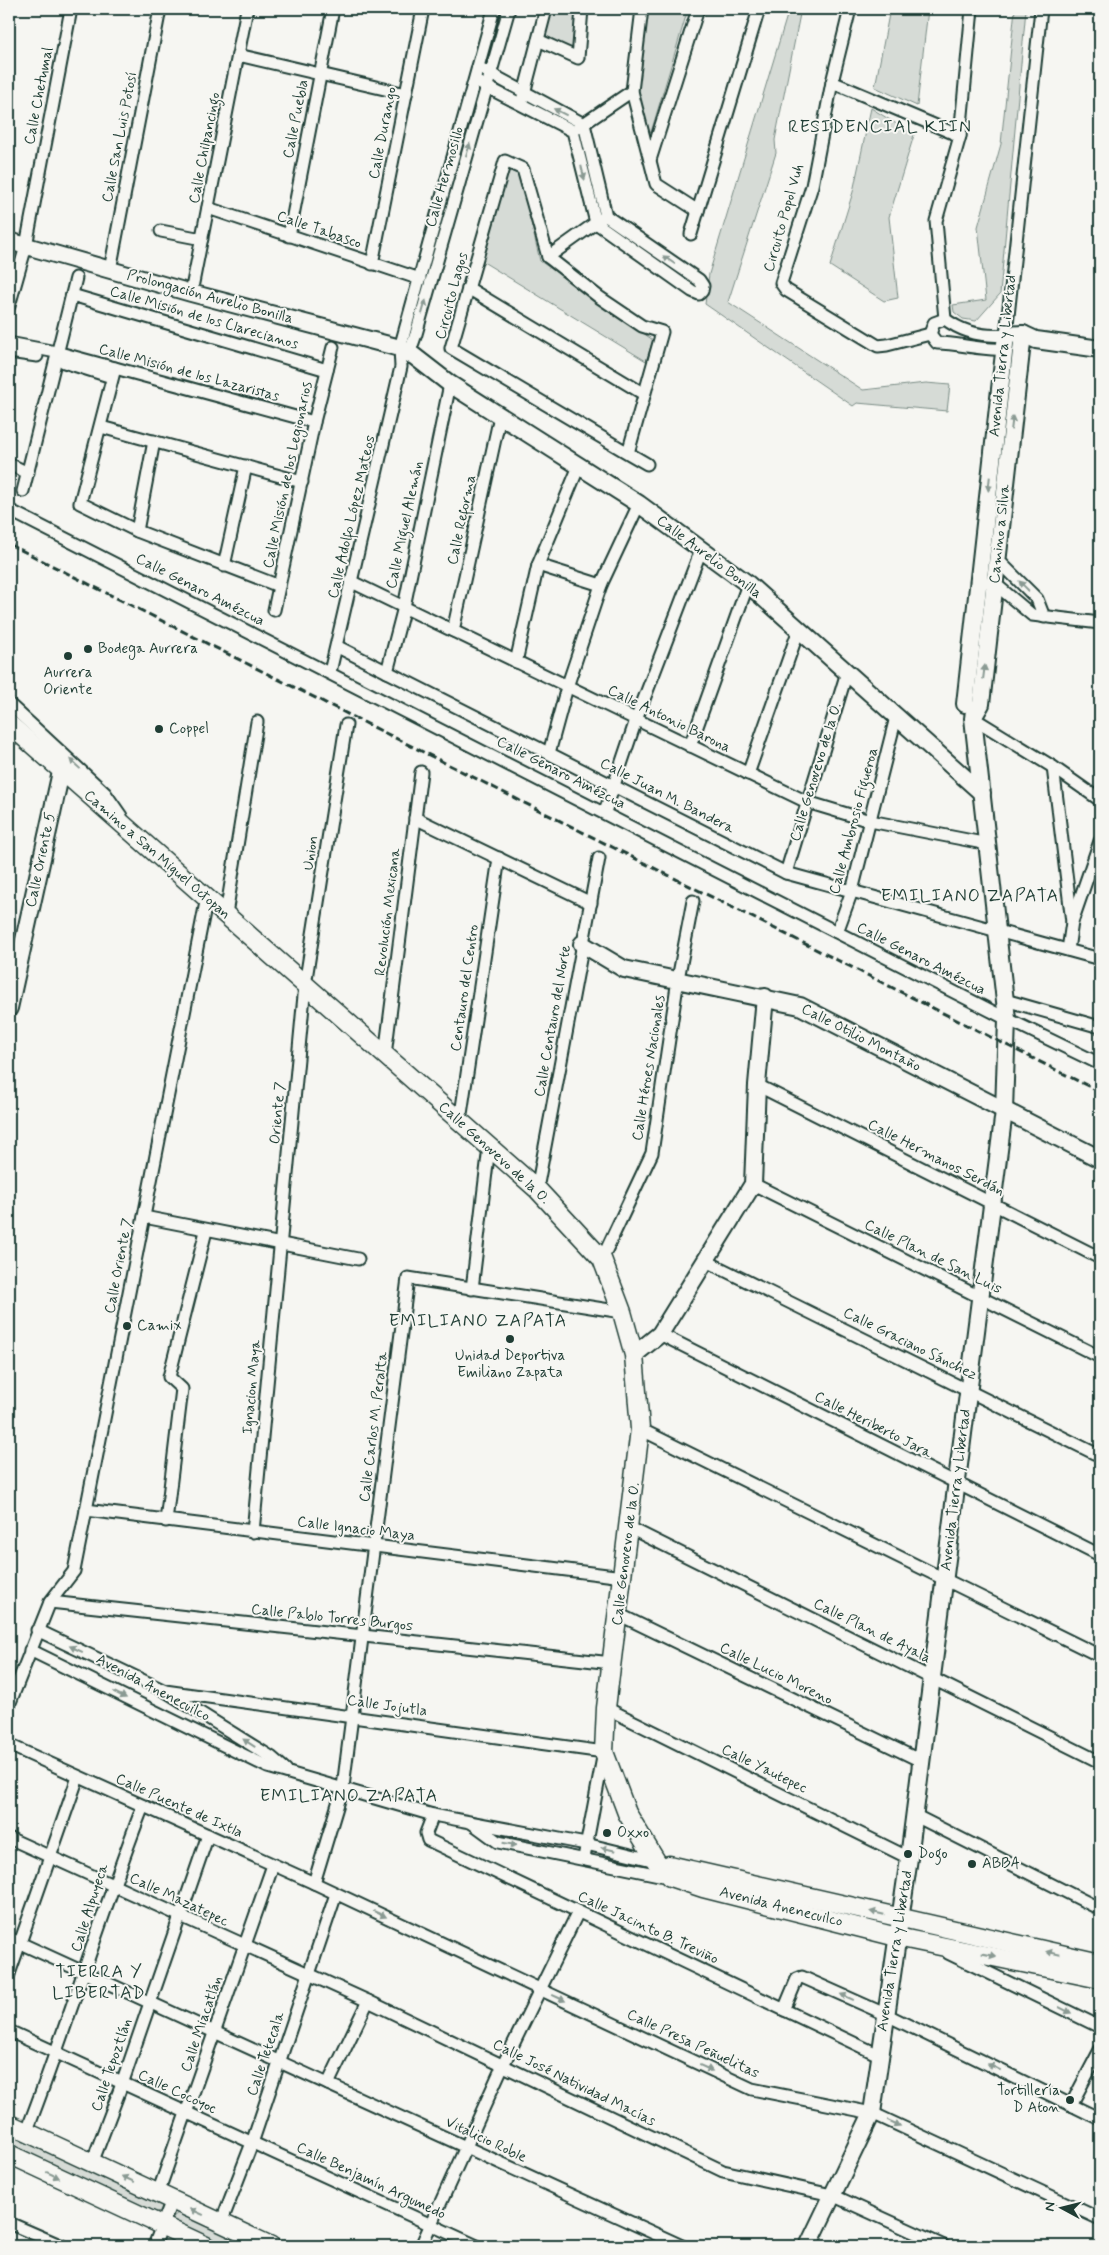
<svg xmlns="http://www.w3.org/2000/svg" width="1109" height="2255" font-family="Mynerve,sans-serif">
	<rect width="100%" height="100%" fill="#f6f6f2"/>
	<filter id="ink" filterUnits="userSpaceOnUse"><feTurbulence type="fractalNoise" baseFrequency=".02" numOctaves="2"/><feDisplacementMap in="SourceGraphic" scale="10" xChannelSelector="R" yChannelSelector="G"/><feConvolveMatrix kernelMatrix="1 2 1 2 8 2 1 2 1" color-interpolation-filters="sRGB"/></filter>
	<g filter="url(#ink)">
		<g fill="#d6dbd6" stroke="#7a8c85">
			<polygon points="552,9 578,9 574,51 545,35"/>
			<polygon points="647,9 688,9 649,139 638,92"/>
			<polygon points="789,9 801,9 775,140 776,153 728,302 863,390 926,383 950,385 947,411 857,403 853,406 705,304 709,274"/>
			<polygon points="890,9 928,9 917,106 875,87"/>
			<polygon points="1015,9 1026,9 1000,294 976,321 963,319 954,312 953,305 986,300 978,227 1001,144"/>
			<polygon points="871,108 914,135 889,217 898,298 884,301 830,266 853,192"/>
			<polygon points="508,170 520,175 540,261 653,340 646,361 480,260"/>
			<polygon points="9,2129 164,2202 161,2211 156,2212 9,2152"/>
			<polygon points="178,2213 185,2215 259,2246 222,2246 176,2226 173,2223 173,2217"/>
		</g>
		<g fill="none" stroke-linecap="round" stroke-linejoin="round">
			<g stroke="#1f3d34" stroke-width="15">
				<g id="street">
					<polyline points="642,9 632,91 656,184 698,211"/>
					<polyline points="850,9 832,82 812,186 781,283 786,290 878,346 887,345 930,334"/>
					<path d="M972,9l-12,127 -24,85 9,98c17,13 39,18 61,16l35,-326"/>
					<polyline points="538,40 578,58 582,9"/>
					<polyline points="238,55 406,94"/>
					<polyline points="475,81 573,131 596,223 692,291 699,294 702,291 703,286 699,280 606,216 584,124 478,67"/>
					<polyline points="832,82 960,136"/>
					<polyline points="522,101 546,9"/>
					<polyline points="579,127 632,91"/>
					<polyline points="650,160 698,9"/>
					<polyline points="208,208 420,279"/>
					<polyline points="161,231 202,239"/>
					<polyline points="691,234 759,9"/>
					<polyline points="289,236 333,9"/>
					<polyline points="548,257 601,219"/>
					<polyline points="372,264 423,9"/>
					<polyline points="110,270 160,9"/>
					<polyline points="468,288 644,394"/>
					<polyline points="191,293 247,9"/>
					<polyline points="72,295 327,370"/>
					<polyline points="9,306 26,246 71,9"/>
					<path d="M930,334l7,9c23,0 44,8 67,6"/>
					<polyline points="930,334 934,323 945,319"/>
					<polyline points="9,343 56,352 314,422"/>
					<polyline points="9,352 37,356"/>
					<polyline points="408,357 416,334 509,9"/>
					<polyline points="64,362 112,377"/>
					<polyline points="115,368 80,503 137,531 279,586"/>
					<polyline points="101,427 302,482"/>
					<polyline points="628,453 662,332 642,326 599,297 548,257 523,169 505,161 451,348 628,453 647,464"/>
					<polyline points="9,464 28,473"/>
					<polyline points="23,491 76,278"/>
					<polyline points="9,510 1007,1019 1100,1064"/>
					<polyline points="137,531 154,441"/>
					<polyline points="997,559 1037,599 1044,617"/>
					<polyline points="538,565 601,585"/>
					<polyline points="224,566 246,466"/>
					<polyline points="352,582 807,802 870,821 988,844"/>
					<polyline points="990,583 994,583 1032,615 1100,623"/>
					<polyline points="274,610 314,422 333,347"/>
					<polyline points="453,631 500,416"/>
					<polyline points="338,647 786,873 1100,959"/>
					<polyline points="516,662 538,565 579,466"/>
					<polyline points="330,672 401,367 400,348 494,9"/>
					<polyline points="387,672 404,607 450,384"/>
					<polyline points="9,704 105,793 121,816"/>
					<polyline points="971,714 973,718 1053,767 1100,800"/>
					<polyline points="690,746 748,584"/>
					<polyline points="549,753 567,687 601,585 639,504"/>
					<polyline points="1053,767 1072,922"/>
					<polyline points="748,774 799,629"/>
					<polyline points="605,812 636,720 701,550"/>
					<polyline points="415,818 591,903"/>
					<polyline points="786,873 847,672"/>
					<polyline points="226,914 257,722"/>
					<polyline points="837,932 852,891 896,717"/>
					<polyline points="1068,950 1072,922 1100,841"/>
					<polyline points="1005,1000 1100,1027"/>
					<polyline points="385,1055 421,772"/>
					<polyline points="757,1085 1100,1258"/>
					<polyline points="460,1121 499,858"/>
					<polyline points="753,1184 1100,1357"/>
					<polyline points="537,1189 599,858"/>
					<polyline points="144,1217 358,1259"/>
					<polyline points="602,1259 652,1153 678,979 693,901"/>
					<polyline points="706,1261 1100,1456"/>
					<polyline points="472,1289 489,1147"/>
					<polyline points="660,1334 1100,1555"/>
					<polyline points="640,1429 1100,1656"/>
					<polyline points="86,1510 623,1577"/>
					<polyline points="166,1521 182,1389 169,1377 206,1231"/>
					<polyline points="630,1528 1100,1762"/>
					<polyline points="253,1532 305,985 346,725"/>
					<polyline points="50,1602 612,1663"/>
					<polyline points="618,1614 921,1761"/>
					<polyline points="37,1630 165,1691 271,1757 286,1770"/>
					<polyline points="30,1650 268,1767 433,1815 586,1844 656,1861"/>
					<polyline points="165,1691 604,1752 584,1858"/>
					<polyline points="9,1705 50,1602 74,1571 207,897"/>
					<polyline points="606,1708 909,1858"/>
					<polyline points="9,1745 314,1883 752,2089 872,2113 1100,2219"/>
					<polyline points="433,1815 426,1833 428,1840 879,2055"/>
					<polyline points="914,1815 1100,1909"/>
					<polyline points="472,1823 498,1842 669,1877"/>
					<polyline points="9,1838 368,2001 723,2171 832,2195 944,2246"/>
					<polyline points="314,1883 343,1787 408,1278 622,1312"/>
					<polyline points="9,1938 682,2246"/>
					<polyline points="948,1953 1100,2027"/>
					<polyline points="9,1974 78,1777"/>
					<polyline points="784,2010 797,1979 802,1977 885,2014 1100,2119"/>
					<polyline points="9,2031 477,2246"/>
					<polyline points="328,2084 368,2001"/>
					<polyline points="1071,2105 1100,2050"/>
					<path d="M26,2133c42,-108 75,-219 117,-327"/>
					<polyline points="92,2163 122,2084 208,1835"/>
					<polyline points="158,2193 273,1865"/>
					<polyline points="9,2223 62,2246"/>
					<polyline points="221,2223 252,2143 336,1894"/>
					<polyline points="154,2246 172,2200"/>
					<polyline points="421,2246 503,2065 578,1912"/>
				</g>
			</g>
			<g stroke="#1f3d34" stroke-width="20">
				<g id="secondary">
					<polyline points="9,241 191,293 400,348 410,353 450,384 639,504 748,584 982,793"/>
					<polyline points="965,704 1006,335 1023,334 1036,340 1100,349"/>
					<polyline points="582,944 624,969 800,1006 1100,1159"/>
					<polyline points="9,1008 61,772"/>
					<polyline points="634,1355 660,1334 753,1184 757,1085 765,997"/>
					<polyline points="808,2246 872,2113 909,1858 1004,1111 1007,1019 973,718 981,704 1023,334"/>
				</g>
			</g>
			<g stroke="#1f3d34" stroke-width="21">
				<g id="primary">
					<polyline points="9,724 537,1189 602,1259 622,1312 634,1355 640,1429 606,1708 604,1752 627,1813 656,1861 670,1877 703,1888 897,1937 1100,1979"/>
					<polyline points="669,1865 1100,1963"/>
					<polyline points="9,2124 271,2246"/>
					<polyline points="9,2154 206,2246"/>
				</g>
			</g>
			<use href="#street" stroke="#f6f6f2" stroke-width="11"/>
			<use href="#secondary" stroke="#f6f6f2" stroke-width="16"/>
			<use href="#primary" stroke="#f6f6f2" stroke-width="18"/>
			<polyline stroke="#1f3d34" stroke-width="3" stroke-dasharray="8 4" stroke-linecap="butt" points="9,544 1100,1092"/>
		</g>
		<defs><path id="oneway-solid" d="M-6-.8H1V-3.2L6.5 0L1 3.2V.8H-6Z" transform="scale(1.25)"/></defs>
		<g fill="#8a9a93">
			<use href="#oneway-solid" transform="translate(560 112) rotate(-153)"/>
			<use href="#oneway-solid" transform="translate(468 150) rotate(-74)"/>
			<use href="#oneway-solid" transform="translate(583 173) rotate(76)"/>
			<use href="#oneway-solid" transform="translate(669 260) rotate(-145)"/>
			<use href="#oneway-solid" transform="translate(424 307) rotate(-74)"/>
			<use href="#oneway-solid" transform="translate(1012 423) rotate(-83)"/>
			<use href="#oneway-solid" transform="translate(989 484) rotate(96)"/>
			<use href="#oneway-solid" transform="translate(1024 586) rotate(-135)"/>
			<use href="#oneway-solid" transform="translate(984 672) rotate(-83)"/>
			<use href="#oneway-solid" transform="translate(75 764) rotate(-137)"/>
			<use href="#oneway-solid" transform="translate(76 1649) rotate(-155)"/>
			<use href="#oneway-solid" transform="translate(120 1695) rotate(26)"/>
			<use href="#oneway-solid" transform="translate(249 1743) rotate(-147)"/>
			<use href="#oneway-solid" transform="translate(510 1844) rotate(10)"/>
			<use href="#oneway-solid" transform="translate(608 1849) rotate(-167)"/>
			<use href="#oneway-solid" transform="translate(877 1913) rotate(-167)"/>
			<use href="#oneway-solid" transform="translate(380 1914) rotate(25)"/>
			<use href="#oneway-solid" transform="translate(1053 1953) rotate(-167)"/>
			<use href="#oneway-solid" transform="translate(989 1955) rotate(12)"/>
			<use href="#oneway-solid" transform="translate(847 1997) rotate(-156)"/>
			<use href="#oneway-solid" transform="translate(559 1998) rotate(25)"/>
			<use href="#oneway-solid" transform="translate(1065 2010) rotate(26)"/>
			<use href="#oneway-solid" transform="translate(994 2067) rotate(-154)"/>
			<use href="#oneway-solid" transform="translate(706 2068) rotate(25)"/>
			<use href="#oneway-solid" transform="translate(894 2123) rotate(25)"/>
			<use href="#oneway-solid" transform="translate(53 2175) rotate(25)"/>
			<use href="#oneway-solid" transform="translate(128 2179) rotate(-156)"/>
			<use href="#oneway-solid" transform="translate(197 2212) rotate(-155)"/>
		</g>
	</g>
	<g fill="#1f3d34" stroke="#f6f6f2" stroke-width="2">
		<circle cx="88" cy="649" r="5"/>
		<circle cx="68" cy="656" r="5"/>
		<circle cx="159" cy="729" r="5"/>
		<circle cx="127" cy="1326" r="5"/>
		<circle cx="510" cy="1339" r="5"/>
		<circle cx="607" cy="1833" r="5"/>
		<circle cx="908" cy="1854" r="5"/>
		<circle cx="972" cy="1864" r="5"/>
		<circle cx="1070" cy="2100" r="5"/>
	</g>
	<g text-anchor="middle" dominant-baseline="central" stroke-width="4" stroke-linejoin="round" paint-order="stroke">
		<g font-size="15" fill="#1f3d34" stroke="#f6f6f2">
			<text transform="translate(39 96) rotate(-79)">Calle Chetumal</text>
			<text transform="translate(296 119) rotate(-79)">Calle Puebla</text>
			<text transform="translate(383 133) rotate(-79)">Calle Durango</text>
			<text transform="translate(120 137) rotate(-79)">Calle San Luis Potosí</text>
			<text transform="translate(205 148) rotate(-79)">Calle Chilpancingo</text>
			<text transform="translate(445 177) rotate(-74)">Calle Hermosillo</text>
			<text transform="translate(784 218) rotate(-74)">Circuito Popol Vuh</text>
			<text transform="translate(319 230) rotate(19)">Calle Tabasco</text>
			<text transform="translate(452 296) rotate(-75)">Circuito Lagos</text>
			<text transform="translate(210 297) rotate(15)">Prolongación Aurelio Bonilla</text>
			<text transform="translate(204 318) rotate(16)">Calle Misión de los Clarecianos</text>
			<text transform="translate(1003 356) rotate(-84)">Avenida Tierra y Libertad</text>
			<text transform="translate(189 373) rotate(15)">Calle Misión de los Lazaristas</text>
			<text transform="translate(288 475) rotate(-78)">Calle Misión de los Legionarios</text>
			<text transform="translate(352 517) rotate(-77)">Calle Adolfo López Mateos</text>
			<text transform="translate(462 520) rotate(-78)">Calle Reforma</text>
			<text transform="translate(405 525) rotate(-78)">Calle Miguel Alemán</text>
			<text transform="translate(1000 534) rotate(-84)">Camino a Silva</text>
			<text transform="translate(709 557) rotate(37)">Calle Aurelio Bonilla</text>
			<text transform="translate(200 590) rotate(27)">Calle Genaro Amézcua</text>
			<text transform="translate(669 719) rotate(26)">Calle Antonio Barona</text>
			<text transform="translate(816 772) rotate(-73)">Calle Genovevo de la O.</text>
			<text transform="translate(561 773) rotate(27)">Calle Genaro Amézcua</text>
			<text transform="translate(667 796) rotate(27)">Calle Juan M. Bandera</text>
			<text transform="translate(854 821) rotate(-75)">Calle Ambrosio Figueroa</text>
			<text transform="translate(311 853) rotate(-81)">Union</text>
			<text transform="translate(157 855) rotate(41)">Camino a San Miguel Octopan</text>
			<text transform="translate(41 860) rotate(-78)">Calle Oriente 5</text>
			<text transform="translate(388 912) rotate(-83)">Revolución Mexicana</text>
			<text transform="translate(921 959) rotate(27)">Calle Genaro Amézcua</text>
			<text transform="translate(465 988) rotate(-82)">Centauro del Centro</text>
			<text transform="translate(553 1021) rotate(-80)">Calle Centauro del Norte</text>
			<text transform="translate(861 1038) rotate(27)">Calle Otilio Montaño</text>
			<text transform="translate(649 1068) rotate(-81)">Calle Héroes Nacionales</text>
			<text transform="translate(278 1113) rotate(-85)">Oriente 7</text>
			<text transform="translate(494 1153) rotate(42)">Calle Genovevo de la O.</text>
			<text transform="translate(936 1158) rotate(27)">Calle Hermanos Serdán</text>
			<text transform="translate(933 1257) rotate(26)">Calle Plan de San Luis</text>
			<text transform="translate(119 1266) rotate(-79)">Calle Oriente 7</text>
			<text transform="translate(910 1344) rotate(26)">Calle Graciano Sánchez</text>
			<text transform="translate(252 1387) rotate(-85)">Ignacion Maya</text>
			<text transform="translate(873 1425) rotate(27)">Calle Heriberto Jara</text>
			<text transform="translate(374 1427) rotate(-83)">Calle Carlos M. Peralta</text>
			<text transform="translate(956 1490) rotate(-83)">Avenida Tierra y Libertad</text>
			<text transform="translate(356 1529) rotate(7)">Calle Ignacio Maya</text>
			<text transform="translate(626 1554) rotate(-83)">Calle Genovevo de la O.</text>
			<text transform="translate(332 1618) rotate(6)">Calle Pablo Torres Burgos</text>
			<text transform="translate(872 1631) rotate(26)">Calle Plan de Ayala</text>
			<text transform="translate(776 1674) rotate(26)">Calle Lucio Moreno</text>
			<text transform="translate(153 1688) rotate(28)">Avenida Anenecuilco</text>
			<text transform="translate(387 1706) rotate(8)">Calle Jojutla</text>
			<text transform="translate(764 1769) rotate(26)">Calle Yautepec</text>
			<text transform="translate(179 1806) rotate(24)">Calle Puente de Ixtla</text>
			<text transform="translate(179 1900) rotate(25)">Calle Mazatepec</text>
			<text transform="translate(781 1907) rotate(14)">Avenida Anenecuilco</text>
			<text transform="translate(90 1908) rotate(-72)">Calle Alpuyeca</text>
			<text transform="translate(648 1928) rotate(25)">Calle Jacinto B. Treviño</text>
			<text transform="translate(895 1951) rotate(-81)">Avenida Tierra y Libertad</text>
			<text transform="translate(202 2024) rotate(-71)">Calle Miacatlán</text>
			<text transform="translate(693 2044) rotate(25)">Calle Presa Peñuelitas</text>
			<text transform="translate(266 2054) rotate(-71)">Calle Tetecala</text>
			<text transform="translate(112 2065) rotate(-71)">Calle Tepoztlán</text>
			<text transform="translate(574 2083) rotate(26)">Calle José Natividad Macías</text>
			<text transform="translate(177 2092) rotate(25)">Calle Cocoyoc</text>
			<text transform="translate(486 2140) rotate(25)">Vitalicio Roble</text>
			<text transform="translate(371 2181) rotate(25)">Calle Benjamín Argumedo</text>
		</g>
		<g font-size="15" fill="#1f3d34" stroke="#f6f6f2" text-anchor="start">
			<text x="98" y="649">Bodega Aurrera</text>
			<text x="68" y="673" text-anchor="middle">Aurrera<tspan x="68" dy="17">Oriente</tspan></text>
			<text x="169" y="729">Coppel</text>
			<text x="137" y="1326">Camix</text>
			<text x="510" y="1356" text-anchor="middle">Unidad Deportiva<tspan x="510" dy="17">Emiliano Zapata</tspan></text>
			<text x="617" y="1833">Oxxo</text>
			<text x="918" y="1854">Dogo</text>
			<text x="982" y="1864">ABBA</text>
			<text x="1060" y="2091" text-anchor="end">Tortillería<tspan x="1060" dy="17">D Aton</tspan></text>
		</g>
		<g font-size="18" letter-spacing="1" fill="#1f3d34" stroke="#f6f6f2">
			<text x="880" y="127">RESIDENCIAL KIIN</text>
			<text x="970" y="896">EMILIANO ZAPATA</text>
			<text x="478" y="1321">EMILIANO ZAPATA</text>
			<text x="349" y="1796">EMILIANO ZAPATA</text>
			<text x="99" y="1972">TIERRA Y<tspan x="99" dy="21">LIBERTAD</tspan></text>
		</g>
	</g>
	<rect width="1109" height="2255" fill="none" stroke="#f6f6f2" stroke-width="30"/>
	<rect x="15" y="15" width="1079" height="2225" fill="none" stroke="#1f3d34" stroke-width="2" filter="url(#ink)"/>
	<g transform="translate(1062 2208) rotate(277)" stroke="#f6f6f2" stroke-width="4" paint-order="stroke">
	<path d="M0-4L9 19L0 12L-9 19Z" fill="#1f3d34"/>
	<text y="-8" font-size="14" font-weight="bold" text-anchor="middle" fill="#1f3d34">N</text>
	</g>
</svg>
